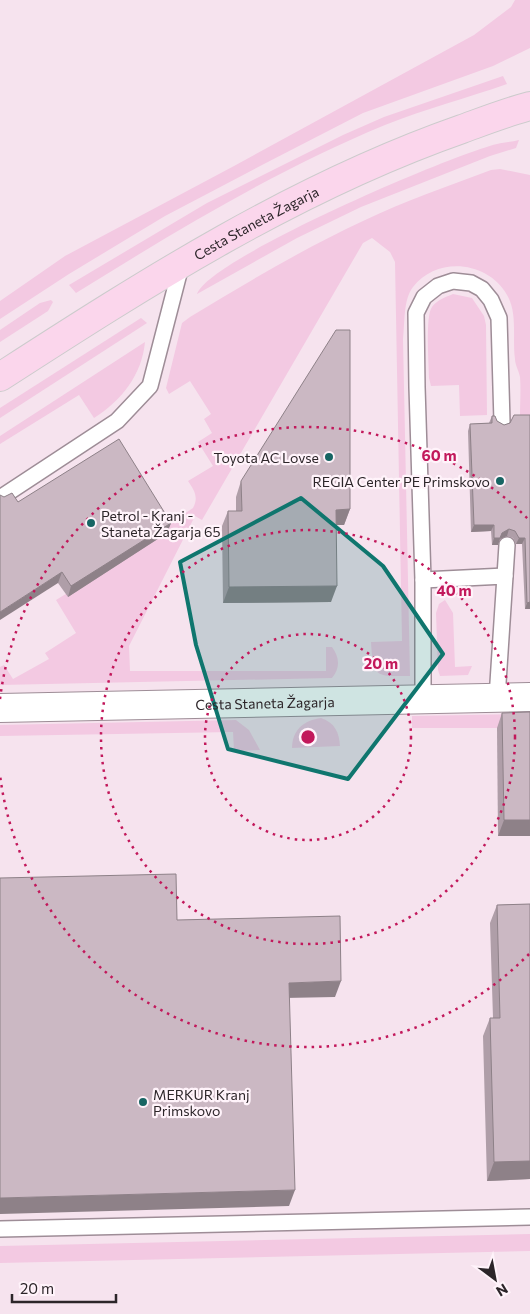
<svg xmlns="http://www.w3.org/2000/svg" width="530" height="1314" font-family="Commissioner,sans-serif">
	<rect width="100%" height="100%" fill="#f6e3ee"/>
	<g fill="#f3c9e2">
		<polygon points="515,0 530,0 530,48 528,49 493,66 363,113 262,165 165,216 69,274 0,319 0,301 65,256 234,166 474,35 511,7"/>
		<path d="M503,76l4,8c-40,14 -82,25 -122,41 -109,45 -209,106 -309,168l-7,-8 138,-82 136,-68 41,-18z"/>
		<path d="M519,140l-3,8 -26,8 -129,51 -64,31 -100,56c13,-36 254,-139 300,-150 7,-2 15,-2 22,-4z"/>
		<path d="M500,169l30,6v240h-10c0,-12 1,-25 0,-38 -1,-6 -5,-12 -5,-18 -3,-21 3,-45 -8,-64 -18,-33 -69,-40 -94,-8 -10,13 -8,36 -10,52l7,337c-34,0 -37,3 -39,-34l31,-1 -7,-379 -5,-10 -18,-14 -9,5 -161,277 -7,-4 -66,130 1,25h196v-24h6c7,9 9,21 0,31l-332,7v-18l4,-2 9,14 36,-20 -4,-6 31,-20 -20,-33 88,-54 -2,-4 51,-34c6,-11 1,-18 -5,-27l25,-15 -15,-24 14,-9 -8,-14 7,-5 -21,-33 -21,13 -3,-6 16,-65 8,-6c56,-34 113,-68 173,-96 42,-20 85,-35 128,-51z"/>
		<path d="M453,294l19,4 12,18 2,9 1,90 -27,1 -1,-31 -28,1 -2,-8c0,-13 -4,-62 3,-71 5,-7 14,-10 21,-13z"/>
		<polygon points="51,300 53,302 48,311 0,342 0,330 40,303"/>
		<polygon points="141,318 147,323 0,418 0,408"/>
		<path d="M145,342c-3,33 -24,59 -51,76l-15,-23 -79,49v-8z"/>
		<polygon points="445,600 453,613 455,667 472,666 468,675 440,676 438,670 436,613 439,604"/>
		<polygon points="530,714 530,728 412,728 412,716"/>
		<path d="M321,718c14,5 18,14 19,28l-48,2c0,-18 12,-28 29,-30z"/>
		<polygon points="236,720 249,730 260,750 234,751 233,732 0,736 0,725"/>
		<polygon points="530,1234 530,1251 0,1263 0,1246"/>
	</g>
	<g fill="none" stroke-linecap="round" stroke-linejoin="round">
		<g stroke="#9e8d97" stroke-width="18">
			<g id="lane">
				<polyline points="0,498 117,421 150,386 182,262"/>
				<polyline points="505,576 507,545"/>
				<polyline points="423,580 505,576 497,698"/>
				<polyline points="423,699 423,580 417,387 416,313 424,297 438,286 453,281 471,283 482,289 491,300 499,318 502,422"/>
				<polyline points="0,1229 530,1217"/>
			</g>
		</g>
		<g stroke="#9e8d97" stroke-width="30">
			<g id="street">
				<path id="s1" d="M0,708l530,-11"/>
			</g>
		</g>
		<g stroke="#cccbcc" stroke-width="30">
			<g id="primary">
				<path id="s2" d="M0,377c147,-95 296,-190 462,-248 22,-8 45,-17 68,-23"/>
			</g>
		</g>
		<use href="#lane" stroke="#fff" stroke-width="15"/>
		<use href="#street" stroke="#fff" stroke-width="28"/>
		<use href="#primary" stroke="#fbd6ec" stroke-width="28"/>
	</g>
	<g fill="#af9ea8">
		<polygon points="530,415 530,609 525,609 522,544 516,544 513,538 507,536 500,539 498,545 492,545 491,531 471,532 468,431 470,424 489,423 492,416 497,421 504,425"/>
		<polygon points="241,481 350,509 344,525 336,525 331,602 223,603 222,526 228,511 236,511 236,497"/>
		<polygon points="18,502 171,523 167,533 68,597 58,583"/>
		<polygon points="502,713 530,836 498,836 497,728"/>
		<polygon points="530,904 530,1179 487,1181 483,1036 490,1018 493,1018 490,923 497,905"/>
	</g>
	<g fill="#8e8188">
		<polygon points="350,509 344,525 330,525 336,510"/>
		<polygon points="171,523 167,533 68,597 71,586"/>
		<polygon points="474,525 494,525 491,531 471,532"/>
		<polygon points="509,529 507,536 500,539 498,545 492,545 494,538 502,533"/>
		<polygon points="519,538 525,538 522,544 516,544"/>
		<polygon points="62,572 58,583 0,620 0,612"/>
		<polygon points="337,586 331,602 223,603 229,587"/>
		<polygon points="530,602 530,609 525,609 527,603"/>
		<polygon points="504,820 530,820 530,836 498,836"/>
		<polygon points="341,981 335,997 284,998 289,983"/>
		<polygon points="530,1161 530,1179 487,1181 494,1162"/>
		<polygon points="295,1190 289,1206 0,1214 0,1198"/>
	</g>
	<g fill="#cbb8c3" stroke="#8e8188">
		<polygon points="336,330 350,330 350,509 336,510 337,586 229,587 228,511 242,511 241,481"/>
		<polygon points="514,415 530,415 530,602 527,603 525,538 519,538 515,531 509,529 502,533 500,538 494,538 494,525 474,525 470,424 492,423 492,416 495,416 497,421 504,425 510,423"/>
		<polygon points="119,439 171,523 71,586 62,572 0,612 0,495 4,497 12,493 18,502"/>
		<polygon points="530,712 530,820 504,820 502,713"/>
		<polygon points="176,874 177,920 340,916 341,981 289,983 295,1190 0,1198 0,878"/>
		<polygon points="530,904 530,1161 494,1162 490,1018 500,1018 497,905"/>
	</g>
	<path fill="#0f766e" fill-opacity="0.2" stroke="#0f766e" stroke-width="4" stroke-linejoin="round" d="M301,498l82,68 60,88 -95,125 -120,-30 -32,-104 -16,-83z"/>
	<g fill="none" stroke="#c2185b" stroke-width="2.5" stroke-dasharray="2.5 5">
		<circle cx="308" cy="737" r="103"/>
		<circle cx="308" cy="737" r="207"/>
		<path d="M529 954A310 310 0 0 1 0 775M0 699A310 310 0 0 1 529 520"/>
	</g>
	<g fill="#176563" stroke="#fff3fa" stroke-width="2">
		<circle cx="329" cy="457" r="5"/>
		<circle cx="500" cy="481" r="5"/>
		<circle cx="91" cy="523" r="5"/>
		<circle cx="143" cy="1102" r="5"/>
	</g>
	<g text-anchor="middle" dominant-baseline="central" stroke-width="4.5" stroke-linejoin="round" paint-order="stroke">
		<g font-size="14" fill="#2c2529" stroke="#fff3fa">
			<text stroke="none"><textPath href="#s2" startOffset="299">Cesta Staneta Žagarja</textPath></text>
			<text stroke="none"><textPath href="#s1" startOffset="265">Cesta Staneta Žagarja</textPath></text>
		</g>
		<g font-size="14" fill="#2c2529" stroke="#fff3fa" text-anchor="end">
			<text x="319" y="457">Toyota AC Lovse</text>
			<text x="490" y="481">REGIA Center PE Primskovo</text>
			<text x="101" y="515" text-anchor="start">Petrol - Kranj -<tspan x="101" dy="16">Staneta Žagarja 65</tspan></text>
			<text x="153" y="1094" text-anchor="start">MERKUR Kranj<tspan x="153" dy="16">Primskovo</tspan></text>
		</g>
	</g>
	<circle cx="308" cy="737" r="8" fill="#c2185b" stroke="#fff3fa" stroke-width="2.5"/>
	<g font-size="15" text-anchor="middle" font-weight="bold" fill="#c2185b" stroke="#fff3fa" stroke-width="4.5" stroke-linejoin="round" paint-order="stroke">
		<text x="439" y="461">60 m</text>
		<text x="454" y="596">40 m</text>
		<text x="381" y="669">20 m</text>
	</g>
	<g transform="translate(495 1279) rotate(148)" stroke="#fff3fa" stroke-width="4" paint-order="stroke">
	<path d="M0-4L9 19L0 12L-9 19Z" fill="#2c2529"/>
	<text y="-8" font-size="14" font-weight="bold" text-anchor="middle" fill="#2c2529">N</text>
	</g>
	<path d="M12 1294v8h104v-8" fill="none" stroke="#2c2529" stroke-width="2.5"/>
	<text x="20" y="1294" font-size="15" fill="#2c2529" stroke="#fff3fa" stroke-width="4" paint-order="stroke">20 m</text>
</svg>
